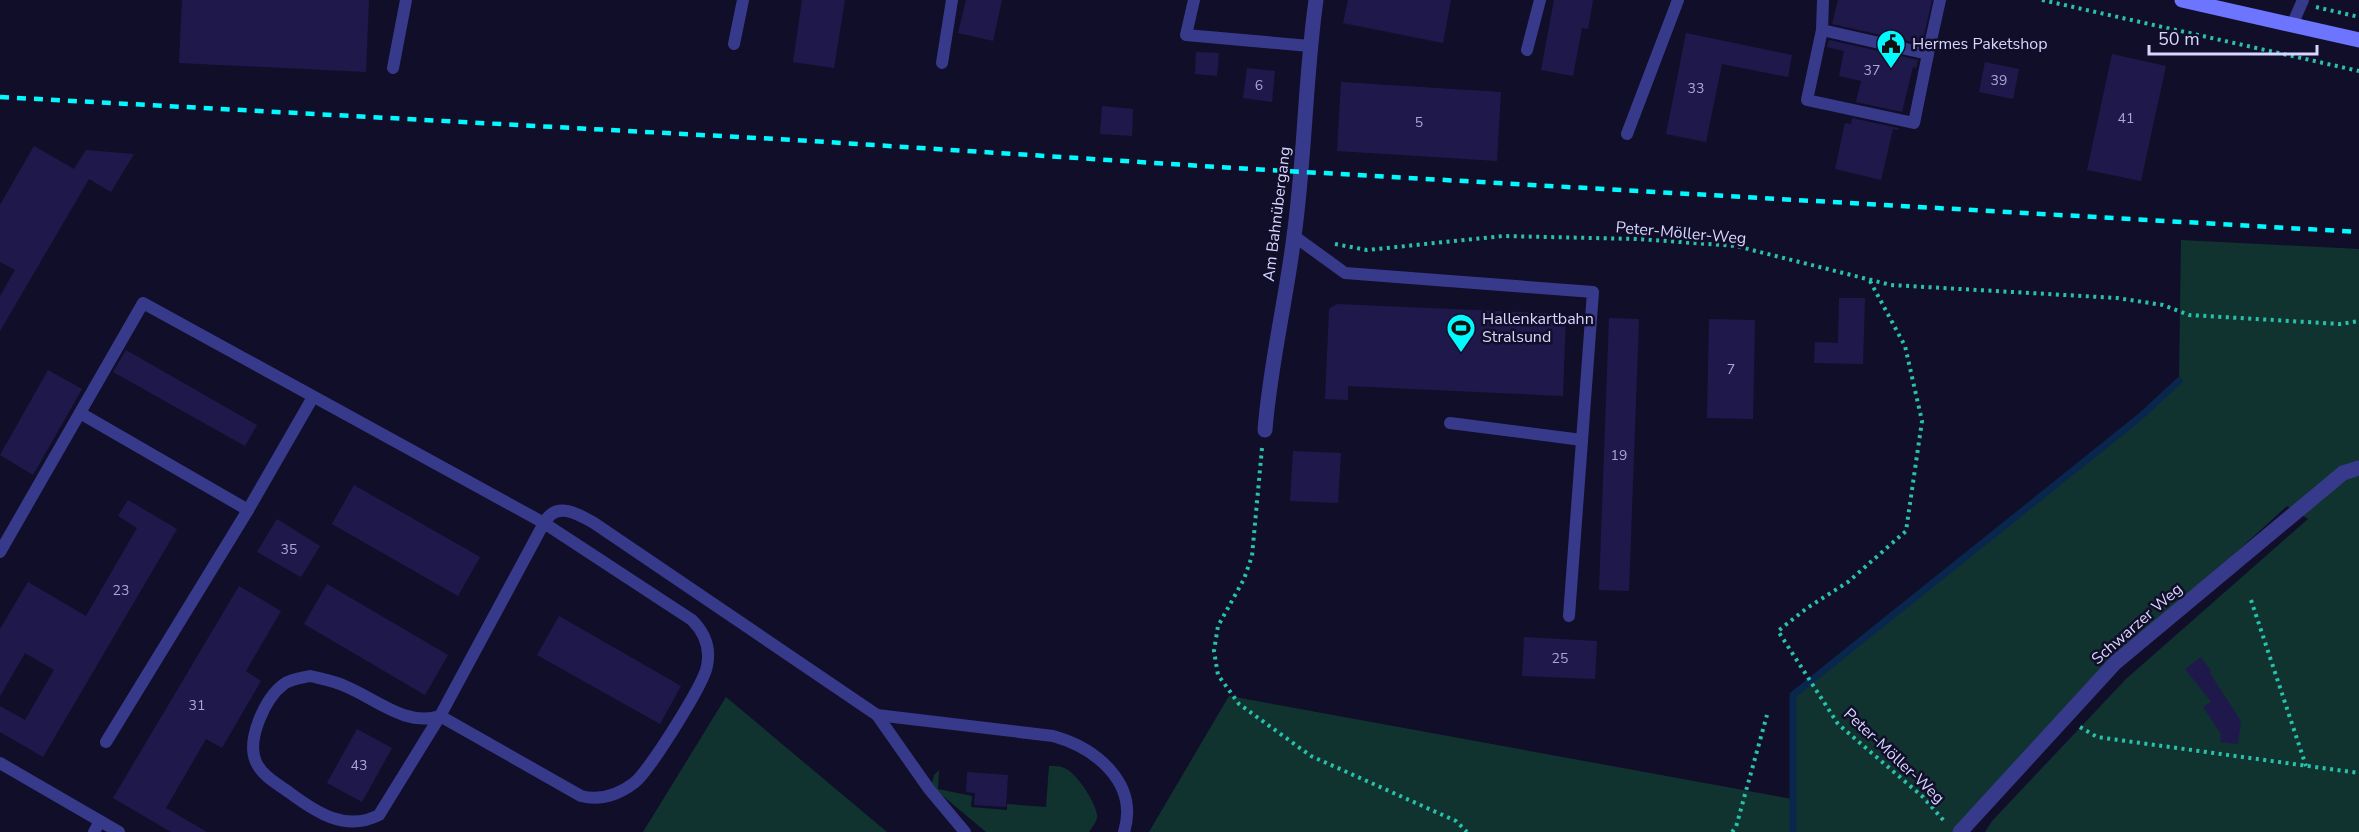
<svg xmlns="http://www.w3.org/2000/svg" width="2359" height="832" font-family="'Nunito Sans',sans-serif">
	<rect width="100%" height="100%" fill="#110e29"/>
	<g fill="#11332f">
		<polygon points="2181,240 2359,249 2359,832 1985,832 1992,821 2126,679 2308,519 2287,506 2115,663 1960,832 1149,832 1229,696 1792,799 1793,695 2140,417 2179,381"/>
		<polygon points="726,697 887,832 643,832"/>
		<path d="M1049,766c7,0 14,0 19,4 11,7 27,32 29,45 1,6 -5,12 -8,17h-103l-49,-41 -5,-8 2,-8 5,-5 -1,19 34,7 -1,11 36,3v-6l39,3z"/>
	</g>
	<g fill="none" stroke-linecap="round" stroke-linejoin="round">
		<polyline stroke="#09274d" stroke-width="7" points="1793,832 1793,695 2140,417 2179,381"/>
	</g>
	<g fill="#1f194b">
		<polygon points="182,0 369,0 366,72 179,63"/>
		<polygon points="802,0 845,0 834,68 793,62"/>
		<polygon points="966,0 1002,0 993,41 958,33"/>
		<polygon points="1348,0 1451,0 1443,43 1343,23"/>
		<polygon points="1554,0 1593,0 1588,29 1582,28 1573,76 1541,70"/>
		<polygon points="1838,0 1932,0 1922,44 1832,24"/>
		<polygon points="1686,33 1792,55 1788,77 1722,64 1706,142 1666,134"/>
		<polygon points="1829,40 1918,60 1916,68 1913,67 1902,112 1856,102 1861,81 1839,76 1844,51 1827,47"/>
		<polygon points="1196,52 1219,53 1217,76 1195,74"/>
		<polygon points="2112,54 2166,66 2141,181 2087,170"/>
		<polygon points="1985,62 2019,69 2013,99 1979,92"/>
		<polygon points="1247,68 1275,71 1272,102 1243,98"/>
		<polygon points="1341,82 1501,92 1497,161 1337,151"/>
		<polygon points="1102,106 1133,109 1132,136 1100,134"/>
		<polygon points="1852,118 1898,128 1898,130 1893,129 1881,180 1835,169 1845,123 1851,124"/>
		<polygon points="34,146 74,169 86,150 134,154 111,192 89,179 0,331 0,296 15,270 0,262 0,205"/>
		<polygon points="1839,298 1865,298 1863,364 1814,363 1815,342 1838,343"/>
		<polygon points="1337,304 1566,314 1563,396 1348,386 1348,400 1325,399 1329,309"/>
		<polygon points="1609,318 1639,319 1629,591 1599,590"/>
		<polygon points="1709,319 1755,320 1753,419 1707,418"/>
		<polygon points="126,350 257,425 245,446 113,372"/>
		<polygon points="48,370 82,389 33,475 0,455"/>
		<polygon points="1293,451 1341,453 1338,503 1290,501"/>
		<polygon points="354,485 480,557 458,596 332,524"/>
		<polygon points="128,500 177,529 43,757 0,732 0,706 25,720 54,670 25,653 0,696 0,629 28,582 86,616 137,528 118,516"/>
		<polygon points="277,519 320,546 301,577 257,552"/>
		<polygon points="327,584 448,655 425,695 304,624"/>
		<polygon points="239,586 281,611 246,671 261,681 222,748 206,739 166,808 207,832 171,832 113,798"/>
		<polygon points="559,616 681,686 660,724 537,655"/>
		<polygon points="1524,637 1597,641 1595,679 1522,676"/>
		<polygon points="2201,657 2212,672 2210,673 2241,721 2238,744 2220,742 2221,734 2203,707 2211,702 2185,669"/>
		<polygon points="357,729 392,748 362,802 327,783"/>
		<polygon points="967,772 1008,775 1006,807 974,805 975,793 966,792"/>
	</g>
	<g fill="none" stroke-linecap="round" stroke-linejoin="round">
		<g stroke="#29c1ab" stroke-width="4" stroke-dasharray="3 4.5" stroke-linecap="butt">
			<polyline points="2042,0 2359,71"/>
			<polyline points="2316,7 2359,17"/>
			<polyline points="1335,244 1367,250 1503,236 1638,239 1736,246 1891,285 2117,298 2163,305 2189,315 2340,324 2359,321"/>
			<polyline points="1870,281 1905,346 1922,421 1906,531 1848,582 1807,608 1778,631 1838,724 1923,797 1945,822"/>
			<polyline points="1262,448 1252,556 1244,579 1218,626 1214,651 1218,675 1239,704 1311,756 1456,821 1467,832"/>
			<polyline points="2251,600 2306,766"/>
			<polyline points="2080,727 2097,737 2359,773"/>
			<polyline points="1732,832 1736,827 1767,715"/>
		</g>
		<g stroke="#373a8a" stroke-width="12">
			<polyline points="1194,0 1186,35 1310,46"/>
			<polyline points="1823,0 1822,30 1928,54 1940,0"/>
			<polyline points="2292,25 2303,0"/>
			<polyline points="1822,30 1807,100 1914,123 1928,54"/>
			<polyline points="734,44 743,0"/>
			<polyline points="1527,50 1540,0"/>
			<polyline points="942,63 952,0"/>
			<polyline points="393,68 406,0"/>
			<polyline points="1627,134 1678,0"/>
			<polyline points="1294,236 1345,273 1593,292 1569,616"/>
			<polyline points="80,413 248,510"/>
			<polyline points="1450,423 1582,440"/>
			<path d="M0,552l143,-249 401,220 -104,193 141,80c19,5 37,-1 53,-13 14,-10 70,-99 73,-117 4,-19 -3,-34 -15,-46l-148,-97c12,-22 33,-10 50,0l283,192 52,74 36,43"/>
			<path d="M310,676c12,3 25,5 37,11 29,12 59,40 93,29l-61,99c-33,17 -62,-2 -89,-22 -12,-9 -28,-17 -34,-31 -10,-22 9,-64 28,-78 7,-5 17,-6 26,-8z"/>
			<path d="M877,715l176,21c43,12 86,47 71,96"/>
			<polyline points="106,742 248,510 313,397"/>
			<polyline points="0,763 119,832"/>
			<polyline points="94,832 100,821"/>
		</g>
		<g stroke="#373a8a" stroke-width="15">
			<path d="M1265,430c5,-65 21,-129 29,-194 11,-78 11,-158 22,-236"/>
			<polyline points="1960,832 2115,663 2343,473 2359,468"/>
		</g>
		<polyline stroke="#6d75ff" stroke-width="15" points="2182,0 2359,40"/>
		<polyline stroke="#02faff" stroke-width="4.5" stroke-dasharray="9 8" stroke-linecap="butt" points="0,97 795,140 1234,168 2359,232"/>
	</g>
	<defs>
		<g id="civic-pin" transform="scale(1.5)"><path d="M0 17L-7.5 6A9.5 9.5 0 1 1 7.5 6Z" fill="#02faff" stroke="#110e29"/><path d="M-.6-6.5H3V-4.5H.6V-3L4-1V1h2V6H-6V1h2V-1L-.6-3ZM-1.2 2.5V6h2.4V2.5Z" fill="#111"/></g>
		<g id="stadium-pin" transform="scale(1.5)"><path d="M0 17L-7.5 6A9.5 9.5 0 1 1 7.5 6Z" fill="#02faff" stroke="#110e29"/><path d="M0-5a6.5 5 0 1 0 0 10a6.5 5 0 1 0 0-10ZM-3.5-1.8h7v3.6h-7Z" fill="#111"/></g>
	</defs>
	<g fill-rule="evenodd">
		<use href="#civic-pin" x="1891" y="44"/>
		<use href="#stadium-pin" x="1461" y="328"/>
	</g>
	<g text-anchor="middle" dominant-baseline="central" stroke-width="5" stroke-linejoin="round" paint-order="stroke">
		<g font-size="14" fill="#aaa7d2">
			<text x="1872" y="70">37</text>
			<text x="1999" y="80">39</text>
			<text x="1259" y="85">6</text>
			<text x="1696" y="88">33</text>
			<text x="2126" y="118">41</text>
			<text x="1419" y="122">5</text>
			<text x="1731" y="369">7</text>
			<text x="1619" y="455">19</text>
			<text x="289" y="549">35</text>
			<text x="121" y="590">23</text>
			<text x="1560" y="658">25</text>
			<text x="197" y="705">31</text>
			<text x="359" y="765">43</text>
		</g>
		<g font-size="16" fill="#d8d6ff" stroke="#110e29" text-anchor="start">
			<text x="1912" y="44">Hermes Paketshop</text>
			<text x="1482" y="319">Hallenkartbahn<tspan x="1482" dy="18">Stralsund</tspan></text>
		</g>
		<g font-size="16" fill="#d8d6ff" stroke="#110e29">
			<text transform="translate(1277 214) rotate(-83)">Am Bahnübergang</text>
			<text transform="translate(1681 233) rotate(5)">Peter-Möller-Weg</text>
			<text transform="translate(2137 624) rotate(-41)">Schwarzer Weg</text>
			<text transform="translate(1894 756) rotate(43)">Peter-Möller-Weg</text>
		</g>
	</g>
	<path d="M2149 45v9h168v-9" fill="none" stroke="#d8d6ff" stroke-width="3"/>
	<text x="2158" y="45" font-size="18" fill="#d8d6ff" stroke="#110e29" stroke-width="4.5" paint-order="stroke">50 m</text>
</svg>
